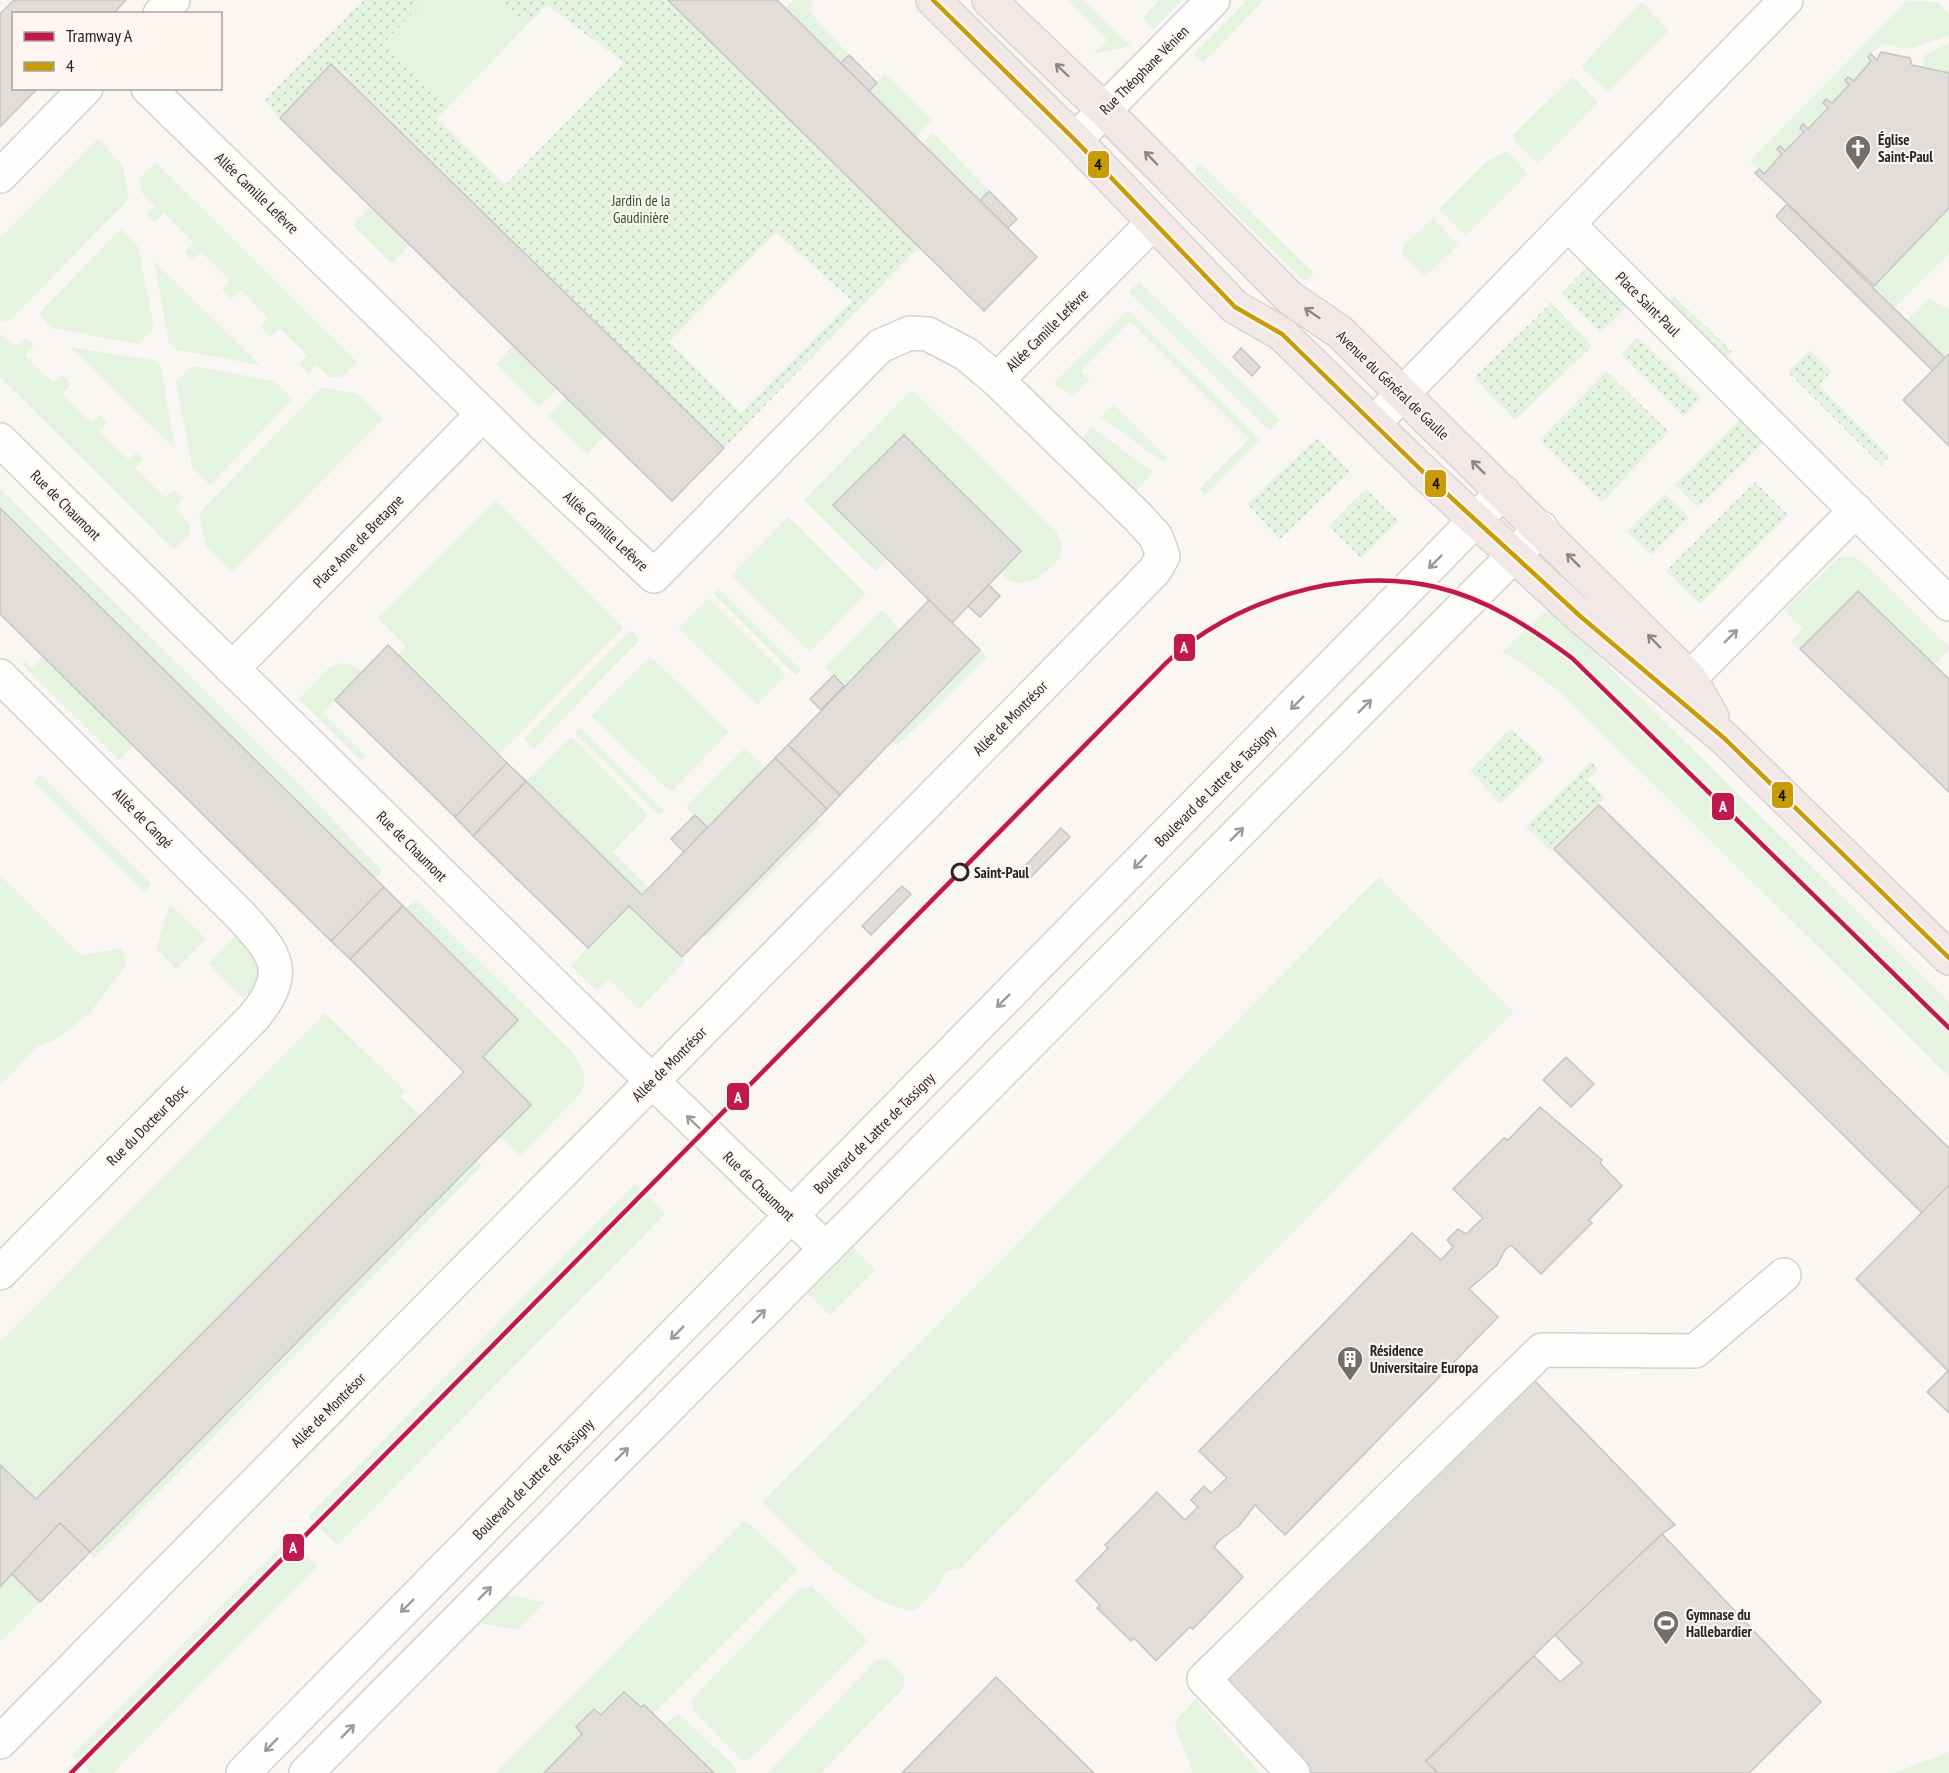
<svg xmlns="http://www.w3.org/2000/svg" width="1949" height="1773" font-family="'PT Sans Narrow',sans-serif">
	<defs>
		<pattern id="garden-dots" width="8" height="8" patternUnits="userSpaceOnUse" patternTransform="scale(1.5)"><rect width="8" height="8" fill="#e5f3e1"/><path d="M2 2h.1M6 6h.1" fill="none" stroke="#c4d0c1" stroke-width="1.8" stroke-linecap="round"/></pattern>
	</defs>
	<rect width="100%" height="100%" fill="#faf6f4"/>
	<g fill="#e5f3e1">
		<polygon points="425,0 497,0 529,23 450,105 385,42"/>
		<polygon points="794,0 810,0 813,3 808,10 849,55 841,63 785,9"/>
		<polygon points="1067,0 1083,0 1131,46 1093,54 1107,40"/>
		<polygon points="1159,0 1182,0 1153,29 1143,18"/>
		<polygon points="1247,0 1264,0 1203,63 1194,54"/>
		<polygon points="1907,1 1937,2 1949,14 1949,36 1908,49 1882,44 1868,57 1871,61 1854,81 1848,77 1845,80 1849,85 1832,103 1826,100 1823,102 1828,108 1808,129 1803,124 1800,128 1804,132 1785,151 1780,146 1777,149 1782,154 1764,174 1750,161"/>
		<polygon points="1641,2 1669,31 1608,92 1581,67"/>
		<polygon points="1949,43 1949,73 1923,67 1924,55"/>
		<polygon points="885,74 932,120 916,138 869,91"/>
		<polygon points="1573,77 1598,103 1538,164 1514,141 1513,135"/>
		<polygon points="933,133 989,191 980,201 922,144"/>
		<polygon points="98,139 123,166 129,199 8,322 0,320 0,238"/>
		<polygon points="1507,151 1528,174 1466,236 1439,209 1486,162"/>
		<polygon points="156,163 357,362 341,378 329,377 317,365 309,373 299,364 307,355 279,328 270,337 260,326 268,318 241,290 231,299 222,289 230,280 201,252 193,260 185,252 194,243 164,213 155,222 147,215 155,206 142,193 139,179"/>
		<polygon points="1201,164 1312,271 1313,275 1307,281 1299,276 1195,174 1196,167"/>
		<polygon points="371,206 410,245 392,263 353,225"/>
		<polygon points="1949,208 1949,254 1894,307 1874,286"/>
		<polygon points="1433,218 1458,245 1425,277 1401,252 1403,246"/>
		<polygon points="121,229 138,247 154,328 138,344 51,328 39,313"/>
		<polygon points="154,261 260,365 176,350 169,343"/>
		<polygon points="1139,282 1280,420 1270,431 1129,292"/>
		<polygon points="1928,299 1949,309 1949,354 1945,358 1907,320"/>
		<polygon points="1128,310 1260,440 1206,495 1200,489 1249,439 1130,321 1080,371 1090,380 1073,397 1054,383"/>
		<polygon points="0,334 16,346 25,338 34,346 25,355 53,383 62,375 71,384 62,393 91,423 100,415 108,422 99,431 129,460 137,452 144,459 135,468 165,498 175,489 184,498 174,508 189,523 191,533 174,549 0,377"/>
		<polygon points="513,346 557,390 539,407 496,364"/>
		<polygon points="70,347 153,360 161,367 175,449"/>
		<polygon points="192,366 275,381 293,399 210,485 192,467 176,382"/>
		<polygon points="321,388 356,393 383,419 232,572 206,547 199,513"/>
		<path d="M912,390l144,141 5,13 -1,13c-15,19 -39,38 -60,17l21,-23 -117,-115 -71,68 55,54 -12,13 -72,-71z"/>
		<polygon points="566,397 604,436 587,454 548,416"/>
		<polygon points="1114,405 1167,457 1163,462 1101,417"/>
		<polygon points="1091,427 1153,472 1136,491 1082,439"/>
		<polygon points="0,489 301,786 382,871 375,879 0,508"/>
		<polygon points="495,500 623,628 499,755 398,655 406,647 378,618"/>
		<polygon points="788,517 866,594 810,652 731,575"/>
		<polygon points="1839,557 1854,557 1865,564 1949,647 1949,650 1934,665 1800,649 1791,641 1803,629 1784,610"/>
		<polygon points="718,588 801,670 796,675 713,593"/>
		<polygon points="708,598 786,675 757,705 678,628"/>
		<polygon points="1549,608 1949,1002 1949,1076 1560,692 1518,660 1502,652"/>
		<polygon points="881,610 900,629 844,686 825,667"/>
		<polygon points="631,630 640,639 534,749 524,739"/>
		<polygon points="980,650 987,657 897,746 892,741"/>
		<polygon points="43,656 133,746 119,760 22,664 24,661 32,668"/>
		<polygon points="650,656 729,732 671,792 591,716"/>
		<polygon points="343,663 353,665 362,672 323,713 365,755 361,760 299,699 331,666"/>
		<polygon points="580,727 664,810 659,815 575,733"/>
		<polygon points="571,736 648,815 613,852 649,888 642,895 526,781"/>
		<polygon points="745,748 766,768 707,827 686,807"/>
		<polygon points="41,775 151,884 145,892 34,783"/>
		<polygon points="817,819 821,823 707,938 704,935"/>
		<polygon points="0,875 81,955 122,948 127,964 88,1015 55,1040 38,1046 0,1086"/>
		<path d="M1379,877l135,135 -90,88 -463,468 -15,3 -9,18 -22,22c-58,-7 -111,-70 -153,-108z"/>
		<path d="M416,899l156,153c10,14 18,27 8,42l-60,62 -20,-19 31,-32 -48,-48 -78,-148z"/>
		<polygon points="170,904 206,939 176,969 156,948"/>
		<polygon points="629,906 685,961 639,1009 609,979 597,991 571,966"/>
		<path d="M237,934c21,23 33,39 6,65l-35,-36z"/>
		<polygon points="325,1013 405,1091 400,1096 420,1115 36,1499 0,1465 0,1342"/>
		<polygon points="477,1161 482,1166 94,1558 90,1552"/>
		<polygon points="635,1183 665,1214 337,1545 308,1517"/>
		<polygon points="851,1245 875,1270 830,1315 806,1292"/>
		<polygon points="745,1520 798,1569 653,1714 644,1705 641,1707 624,1692 601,1715 594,1709 576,1727 582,1734 544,1773 496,1773"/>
		<polygon points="288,1538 317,1566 113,1773 91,1773 72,1755"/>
		<polygon points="12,1574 40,1602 0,1642 0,1587"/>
		<polygon points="812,1586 868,1641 752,1758 743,1761 694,1711 691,1700 799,1589"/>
		<polygon points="506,1595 545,1602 517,1630 481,1623"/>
		<polygon points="886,1659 904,1675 904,1687 821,1773 767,1773 877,1660"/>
		<path d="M1196,1699l64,74h-68c-3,-20 -15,-32 -17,-52z"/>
		<polygon points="678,1713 734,1766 736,1773 714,1773 664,1725"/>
		<polygon points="1949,1752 1949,1773 1894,1773"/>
	</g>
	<g fill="url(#garden-dots)" fill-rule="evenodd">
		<path d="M363,0h62l-40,42 65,63 -13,14 68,66 119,-122 -77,-58 -18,18 -32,-23h171l251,247 -195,201 -393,-383 -51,53 -16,-17zM776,232l76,69 -111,112 -72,-71z"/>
		<polygon points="1588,266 1628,306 1601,333 1561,294"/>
		<polygon points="1674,296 1732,352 1725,360 1666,303"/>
		<polygon points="1551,303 1592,346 1515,420 1474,378"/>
		<polygon points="1638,337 1701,398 1683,416 1621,355"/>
		<polygon points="1810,350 1832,371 1819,385 1890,456 1881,465 1788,372"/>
		<polygon points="1606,371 1669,432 1602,502 1539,440"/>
		<polygon points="1740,419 1764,442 1698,508 1675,485"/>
		<polygon points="1317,438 1350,472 1280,539 1247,504"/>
		<polygon points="1755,482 1788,515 1700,604 1666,571"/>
		<polygon points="1366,489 1398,521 1361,558 1329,526"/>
		<polygon points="1665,494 1689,517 1651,555 1627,531"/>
		<polygon points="1510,729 1546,759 1501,804 1470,771"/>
		<polygon points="1591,762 1598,769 1588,780 1605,798 1551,852 1526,827"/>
	</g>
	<g fill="#e0dddb" stroke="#c8c4c2" stroke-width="1.5">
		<polygon points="14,0 126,0 113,14 14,14 14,88 38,88 0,127 0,14"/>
		<polygon points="668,0 777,0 1037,257 984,311"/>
		<polygon points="1881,52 1910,58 1912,65 1949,73 1949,208 1874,286 1755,173 1759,169 1764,174 1782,154 1777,149 1780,146 1785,151 1804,132 1800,128 1803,124 1808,129 1828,108 1823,103 1826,99 1832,103 1849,85 1845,80 1848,77 1854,81 1871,61 1868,57 1871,54 1877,60"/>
		<polygon points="849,55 877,83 869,91 841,63"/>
		<polygon points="331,64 724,448 672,501 280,118"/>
		<polygon points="989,191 1017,219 1008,228 980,201"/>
		<polygon points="1787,204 1945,358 1933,371 1776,216"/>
		<polygon points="1241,348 1260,367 1252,376 1233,357"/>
		<polygon points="1949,354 1949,446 1903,400"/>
		<polygon points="904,435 1021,551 952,623 833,505"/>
		<polygon points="0,508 384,887 331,941 0,614"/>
		<polygon points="989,585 1000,596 980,617 968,606"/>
		<polygon points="1858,591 1949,679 1949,792 1800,649"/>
		<polygon points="929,600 980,650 840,795 788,745"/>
		<polygon points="388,645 507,763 455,817 335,700"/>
		<polygon points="834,675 844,686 821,710 810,699"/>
		<polygon points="788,745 840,795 827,809 775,758"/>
		<polygon points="775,758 827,809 682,957 629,906 588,948 473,836 526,781 642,895"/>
		<polygon points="507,763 526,781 473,836 455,817"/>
		<polygon points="1599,805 1949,1148 1949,1185 1922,1213 1554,849"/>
		<polygon points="695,815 707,827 684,852 671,839"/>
		<polygon points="1061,828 1070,837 1031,877 1022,869"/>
		<polygon points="902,886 911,894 871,935 862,926"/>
		<polygon points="384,887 403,906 350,959 331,941"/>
		<polygon points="403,906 518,1020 483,1057 531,1105 90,1552 60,1523 0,1587 0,1465 36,1499 464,1072 350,959"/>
		<polygon points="1566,1057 1594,1084 1571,1107 1543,1080"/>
		<polygon points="1540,1107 1602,1160 1600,1163 1622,1186 1589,1220 1592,1223 1541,1274 1511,1245 1505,1250 1497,1265 1469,1289 1498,1317 1285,1535 1255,1505 1239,1526 1220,1540 1214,1547 1243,1577 1193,1629 1190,1627 1156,1661 1134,1638 1131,1641 1097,1608 1100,1605 1076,1581 1108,1548 1105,1545 1157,1492 1185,1520 1198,1507 1191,1500 1204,1486 1211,1493 1227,1478 1199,1451 1412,1233 1441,1260 1453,1247 1447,1240 1458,1229 1466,1234 1483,1218 1453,1189 1504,1138 1508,1140"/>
		<polygon points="1949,1185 1949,1370 1948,1371 1856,1279"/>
		<polygon points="1949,1370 1949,1413 1927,1392"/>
		<polygon points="1531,1377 1675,1525 1662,1534 1555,1635 1426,1761 1438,1773 1312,1773 1221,1679"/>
		<polygon points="60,1523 90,1552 40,1602 12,1574"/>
		<polygon points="1662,1534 1821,1702 1749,1773 1438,1773 1426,1761 1534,1656 1560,1682 1582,1663 1555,1635"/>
		<polygon points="996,1677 1094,1773 902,1773"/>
		<polygon points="624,1692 641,1707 644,1705 714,1773 544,1773 582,1734 576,1727 594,1709 601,1715"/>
	</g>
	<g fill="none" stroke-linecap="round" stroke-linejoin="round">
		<g stroke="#d5d1cf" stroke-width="36">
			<g id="minor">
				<polyline points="160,14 173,0"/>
				<polyline points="1075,140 1213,0"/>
				<polyline points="0,176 86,88"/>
				<polyline points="1568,224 1949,604"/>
				<polyline points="997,380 1153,223"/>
				<polyline points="1374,423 1786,0"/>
				<polyline points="0,440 620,1050 826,1249"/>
				<polyline points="232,669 483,414"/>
				<path d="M0,676l241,240c36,39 49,56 13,101l-254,256"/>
				<polyline points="1690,678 1856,510"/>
				<polyline points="0,1742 1038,690 1132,594 1155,570 1163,556 1156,537 1139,518 997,380 966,354 928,334 910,333 880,346 654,576 525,455 148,88"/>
				<polyline points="243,1773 1503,492"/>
				<polyline points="306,1773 1541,528"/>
				<polyline points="1293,1773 1204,1679 1542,1350 1695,1351 1784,1275"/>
			</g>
		</g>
		<g stroke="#d7d4d3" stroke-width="36">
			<g id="major">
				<polyline points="933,0 1075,140 1235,307 1282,334 1420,469 1580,616 1724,738 1949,958"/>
				<polyline points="989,0 1104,110 1290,298 1340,332 1690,678 1712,717"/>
			</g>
		</g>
		<use href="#minor" stroke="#fefefd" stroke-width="33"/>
		<use href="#major" stroke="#f2e8e7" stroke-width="33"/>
		<g stroke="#fef5f0" stroke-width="9">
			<polyline id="bus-1" points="933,0 1075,140 1235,307 1282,334 1420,469 1580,616 1724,738 1949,958"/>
		</g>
		<use href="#bus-1" stroke="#c89c09" stroke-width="4.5"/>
		<g stroke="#fef5f0" stroke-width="9">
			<path id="tram-1" d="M71,1773l1095,-1110c65,-63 181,-98 270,-76 51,12 94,40 136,71l377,370"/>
		</g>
		<use href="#tram-1" stroke="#bf1950" stroke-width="4.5"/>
	</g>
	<defs><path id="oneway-shaft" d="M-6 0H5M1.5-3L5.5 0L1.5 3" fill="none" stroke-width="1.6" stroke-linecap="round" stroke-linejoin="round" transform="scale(1.5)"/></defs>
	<g stroke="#8e8685">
		<use href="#oneway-shaft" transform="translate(1062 70) rotate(-136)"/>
		<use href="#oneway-shaft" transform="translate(1151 158) rotate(-134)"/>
		<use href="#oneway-shaft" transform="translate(1312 313) rotate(-146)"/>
		<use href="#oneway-shaft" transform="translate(1478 467) rotate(-135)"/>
		<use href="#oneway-shaft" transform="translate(1573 560) rotate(-135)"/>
		<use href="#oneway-shaft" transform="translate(1654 641) rotate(-134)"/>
	</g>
	<g stroke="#9e9c9b">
		<use href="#oneway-shaft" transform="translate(1435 562) rotate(135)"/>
		<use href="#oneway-shaft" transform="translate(1731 636) rotate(-45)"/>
		<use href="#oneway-shaft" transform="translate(1297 703) rotate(135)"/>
		<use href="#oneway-shaft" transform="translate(1365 706) rotate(-45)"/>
		<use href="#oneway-shaft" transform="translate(1237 834) rotate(-45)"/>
		<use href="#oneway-shaft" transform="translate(1140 862) rotate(134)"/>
		<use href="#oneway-shaft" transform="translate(1003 1001) rotate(135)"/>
		<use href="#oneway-shaft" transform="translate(693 1122) rotate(-136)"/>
		<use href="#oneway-shaft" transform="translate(759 1316) rotate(-45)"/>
		<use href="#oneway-shaft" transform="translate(677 1333) rotate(135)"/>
		<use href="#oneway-shaft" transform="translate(622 1454) rotate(-45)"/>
		<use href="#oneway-shaft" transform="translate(485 1593) rotate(-45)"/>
		<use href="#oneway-shaft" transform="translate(407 1606) rotate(135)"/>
		<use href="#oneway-shaft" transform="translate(348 1731) rotate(-45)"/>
		<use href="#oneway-shaft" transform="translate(271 1745) rotate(135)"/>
	</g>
	<defs>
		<g id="church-pin" transform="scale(1.35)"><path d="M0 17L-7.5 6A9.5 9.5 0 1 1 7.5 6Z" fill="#726e6c" stroke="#fef5f0"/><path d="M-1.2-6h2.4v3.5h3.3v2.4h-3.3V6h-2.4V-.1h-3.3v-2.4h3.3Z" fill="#fff"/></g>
		<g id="building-pin" transform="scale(1.35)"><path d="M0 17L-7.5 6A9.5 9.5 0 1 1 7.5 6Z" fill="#726e6c" stroke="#fef5f0"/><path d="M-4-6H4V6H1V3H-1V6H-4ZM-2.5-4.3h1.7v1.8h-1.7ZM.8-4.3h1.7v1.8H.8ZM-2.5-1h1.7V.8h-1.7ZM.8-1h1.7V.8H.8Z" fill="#fff"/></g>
		<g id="stadium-pin" transform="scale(1.35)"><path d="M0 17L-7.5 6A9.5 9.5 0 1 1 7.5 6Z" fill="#726e6c" stroke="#fef5f0"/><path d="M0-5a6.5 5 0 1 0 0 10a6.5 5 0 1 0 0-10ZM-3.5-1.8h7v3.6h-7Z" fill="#fff"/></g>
	</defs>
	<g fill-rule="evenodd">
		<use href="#church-pin" x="1858" y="148"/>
		<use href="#building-pin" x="1350" y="1359"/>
		<use href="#stadium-pin" x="1666" y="1623"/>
	</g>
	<circle fill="#fef5f0" stroke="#292523" stroke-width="3" cx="960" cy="872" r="8"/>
	<g text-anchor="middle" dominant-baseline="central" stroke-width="4.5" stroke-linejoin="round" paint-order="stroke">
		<g font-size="15" fill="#292523" stroke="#fef5f0">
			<text transform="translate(1144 70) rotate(-45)">Rue Théophane Vénien</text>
			<text transform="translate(257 193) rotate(44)">Allée Camille Lefèvre</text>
			<text transform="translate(1648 304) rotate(45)">Place Saint-Paul</text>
			<text transform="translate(1047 330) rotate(-45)">Allée Camille Lefèvre</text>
			<text transform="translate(1393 385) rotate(44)">Avenue du Général de Gaulle</text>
			<text transform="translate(66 505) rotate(45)">Rue de Chaumont</text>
			<text transform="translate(606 531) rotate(43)">Allée Camille Lefèvre</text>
			<text transform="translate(358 541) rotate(-46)">Place Anne de Bretagne</text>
			<text transform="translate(1010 718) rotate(-45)">Allée de Montrésor</text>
			<text transform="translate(1215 786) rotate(-45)">Boulevard de Lattre de Tassigny</text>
			<text transform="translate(143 818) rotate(45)">Allée de Cangé</text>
			<text transform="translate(412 846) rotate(45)">Rue de Chaumont</text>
			<text transform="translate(669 1064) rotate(-45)">Allée de Montrésor</text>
			<text transform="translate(147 1125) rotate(-45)">Rue du Docteur Bosc</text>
			<text transform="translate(874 1133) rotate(-45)">Boulevard de Lattre de Tassigny</text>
			<text transform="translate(759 1186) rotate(44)">Rue de Chaumont</text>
			<text transform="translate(328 1410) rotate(-45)">Allée de Montrésor</text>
			<text transform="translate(533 1479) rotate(-45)">Boulevard de Lattre de Tassigny</text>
		</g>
		<g font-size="15" font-weight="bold" fill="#292523" stroke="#fef5f0" text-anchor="start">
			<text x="1878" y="139">Église<tspan x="1878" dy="17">Saint-Paul</tspan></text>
			<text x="1370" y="1350">Résidence<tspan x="1370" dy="17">Universitaire Europa</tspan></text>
			<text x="1686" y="1614">Gymnase du<tspan x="1686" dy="17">Hallebardier</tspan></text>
		</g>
		<g font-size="15" fill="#255828" stroke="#fef5f0">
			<text x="641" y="200">Jardin de la<tspan x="641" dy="17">Gaudinière</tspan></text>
		</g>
		<g font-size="15" font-weight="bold" fill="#292523" stroke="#fef5f0" text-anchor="start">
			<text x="974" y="872">Saint-Paul</text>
		</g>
	</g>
	<g stroke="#fef5f0" stroke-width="2">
		<rect x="1087" y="150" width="23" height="29" rx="6" fill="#c89c09"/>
		<rect x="1424" y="469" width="23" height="29" rx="6" fill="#c89c09"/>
		<rect x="1173" y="633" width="23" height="29" rx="6" fill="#bf1950"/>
		<rect x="1771" y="781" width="23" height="28" rx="6" fill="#c89c09"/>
		<rect x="1711" y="792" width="24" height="29" rx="6" fill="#bf1950"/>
		<rect x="726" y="1082" width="24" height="29" rx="6" fill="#bf1950"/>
		<rect x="282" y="1533" width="23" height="29" rx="6" fill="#bf1950"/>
	</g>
	<g font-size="16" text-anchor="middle" font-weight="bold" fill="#fff">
		<text x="1184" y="653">A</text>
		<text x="1723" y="812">A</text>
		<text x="738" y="1103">A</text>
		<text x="293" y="1553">A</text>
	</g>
	<g font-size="16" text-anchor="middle" font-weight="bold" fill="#111">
		<text x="1098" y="170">4</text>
		<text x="1436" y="489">4</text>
		<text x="1782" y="801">4</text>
	</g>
	<rect x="12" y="12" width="210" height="78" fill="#fef5f0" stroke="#a9a29e" stroke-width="1.5"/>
	<rect x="24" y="32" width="30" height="9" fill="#bf1950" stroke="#a9a29e" stroke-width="1.5"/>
	<text x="66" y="42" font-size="18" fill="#292523">Tramway A</text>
	<rect x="24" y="62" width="30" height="9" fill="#c89c09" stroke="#a9a29e" stroke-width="1.5"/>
	<text x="66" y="72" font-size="18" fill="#292523">4</text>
</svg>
